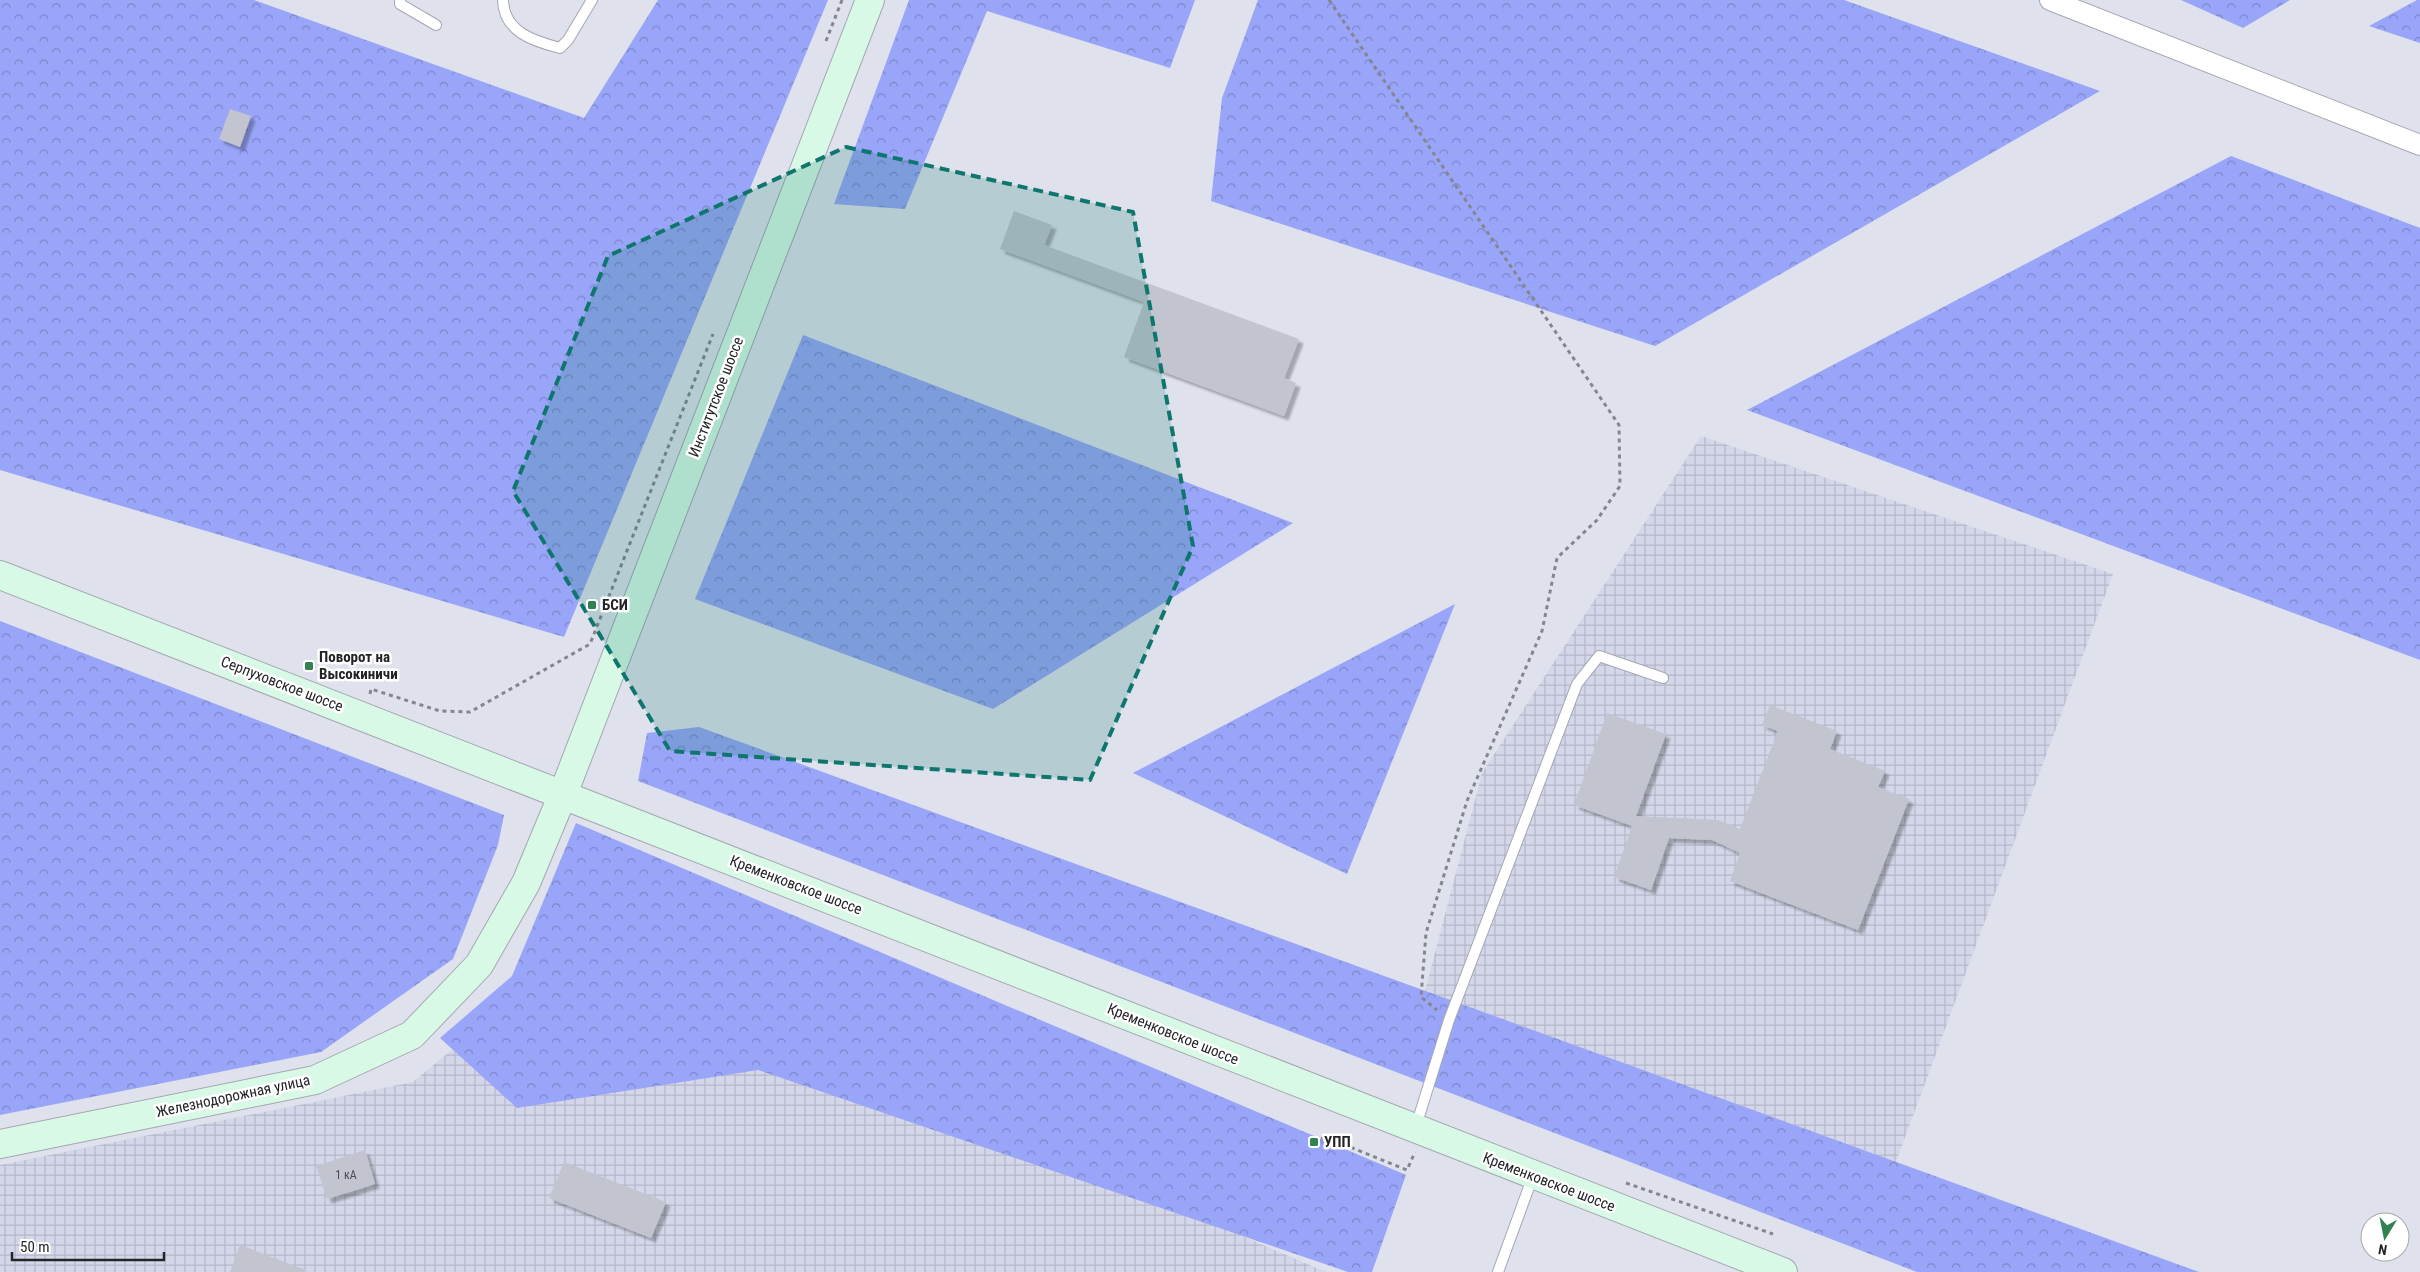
<svg xmlns="http://www.w3.org/2000/svg" width="2420" height="1272" font-family="'Roboto Condensed',sans-serif">
	<defs>
		<pattern id="industrial-grid" width="8" height="8" patternUnits="userSpaceOnUse" patternTransform="scale(1.25)"><rect width="8" height="8" fill="#d4d7e9"/><path d="M0 4h8M4 0v8" fill="none" stroke="#b6b8c8"/></pattern>
		<pattern id="forest-crowns" width="20" height="18" patternUnits="userSpaceOnUse" patternTransform="scale(1.25)"><rect width="20" height="18" fill="#99a5f8"/><path d="M2 6a3 3 0 1 1 6 0M12 15a3 3 0 1 1 6 0" fill="none" stroke="#7c86c9"/></pattern>
		<filter id="shadow"><feDropShadow dx="4.5" dy="4.5" stdDeviation="1" flood-color="#0004"/></filter>
	</defs>
	<rect width="100%" height="100%" fill="#dfe1ec"/>
	<g fill="url(#industrial-grid)">
		<polygon points="1701,436 2113,574 1896,1162 1425,991 1482,773"/>
		<polygon points="573,949 1326,1272 0,1272 0,1165 413,1082"/>
	</g>
	<g fill="url(#forest-crowns)">
		<polygon points="0,0 254,0 584,118 658,0 828,0 564,637 0,470"/>
		<polygon points="909,0 1195,0 1170,68 987,11 905,209 834,204"/>
		<polygon points="1258,0 1844,0 2100,91 1655,346 1211,201 1222,98"/>
		<polygon points="2181,0 2290,0 2243,28"/>
		<polygon points="2417,0 2420,0 2420,43 2369,26"/>
		<polygon points="2231,156 2420,228 2420,660 1747,410"/>
		<polygon points="803,335 1293,523 993,709 695,599"/>
		<polygon points="1455,604 1347,874 1133,773"/>
		<polygon points="0,621 504,815 498,845 453,959 321,1052 0,1115"/>
		<polygon points="699,727 2199,1272 1917,1272 638,781 647,733"/>
		<polygon points="576,823 1406,1175 1372,1272 1348,1272 758,1070 517,1108 440,1038 512,976"/>
	</g>
	<g fill="#c2c4cf" filter="url(#shadow)">
		<polygon points="230,109 251,116 240,147 219,139"/>
		<polygon points="1014,211 1052,225 1044,245 1299,339 1284,378 1296,383 1284,416 1124,357 1144,302 1000,249"/>
		<polygon points="1770,705 1837,731 1830,749 1885,771 1878,787 1909,799 1858,930 1730,881 1740,853 1712,840 1669,838 1651,890 1614,877 1632,826 1574,805 1607,713 1666,734 1636,816 1718,820 1740,829 1778,731 1762,725"/>
		<polygon points="365,1150 375,1184 327,1199 316,1166"/>
		<polygon points="564,1162 666,1202 651,1238 549,1198"/>
		<polygon points="240,1245 306,1270 306,1272 230,1272"/>
	</g>
	<g fill="none" stroke-linecap="round" stroke-linejoin="round">
		<g stroke="#a5a7b1" stroke-width="12">
			<g id="lane">
				<polyline points="400,0 400,4 436,25"/>
				<path d="M503,0c1,32 30,41 57,48l8,-8 24,-40"/>
				<polyline points="1416,1126 1449,1020 1577,684 1599,656 1663,678"/>
				<polyline points="1498,1272 1533,1176"/>
			</g>
		</g>
		<g stroke="#a5a7b1" stroke-width="22">
			<polyline id="street" points="2050,0 2420,145"/>
		</g>
		<g stroke="#a5a7b1" stroke-width="30">
			<g id="secondary">
				<polyline points="0,575 1783,1272"/>
				<polyline points="0,1144 315,1080 412,1035 479,965 526,883 563,794 870,0"/>
			</g>
		</g>
		<g stroke="#84868d" stroke-width="3" stroke-dasharray="4 4" stroke-linecap="butt">
			<polyline points="1329,0 1619,425 1620,486 1597,520 1557,558 1542,631 1467,801 1426,933 1421,997 1437,1010"/>
			<polyline points="826,41 842,0"/>
			<polyline points="370,694 371,689 440,711 470,712 590,644 713,334"/>
			<polyline points="1314,1142 1325,1137 1407,1170 1415,1152"/>
			<polyline points="1626,1183 1773,1234"/>
		</g>
		<use href="#lane" stroke="#fff" stroke-width="10"/>
		<use href="#street" stroke="#fff" stroke-width="20"/>
		<use href="#secondary" stroke="#d8f9e5" stroke-width="28"/>
	</g>
	<path fill="#0f766e" fill-opacity="0.2" stroke="#0f766e" stroke-width="4" stroke-dasharray="10 6" stroke-linejoin="round" d="M846,147l287,65 60,334 -103,234 -420,-29 -157,-260 95,-235z"/>
	<g fill="#308253" stroke="#fff" stroke-width="2">
		<rect x="587" y="600" width="10" height="10" rx="2.5"/>
		<rect x="304" y="661" width="10" height="10" rx="2.5"/>
		<rect x="1309" y="1137" width="10" height="10" rx="2.5"/>
	</g>
	<g text-anchor="middle" dominant-baseline="central" stroke-width="5" stroke-linejoin="round" paint-order="stroke">
		<g font-size="12" fill="#4b4c52">
			<text x="346" y="1175">1 кА</text>
		</g>
		<g font-size="15" fill="#232428" stroke="#fff">
			<text transform="translate(716 397) rotate(-69)">Институтское шоссе</text>
			<text transform="translate(282 684) rotate(21)">Серпуховское шоссе</text>
			<text transform="translate(796 885) rotate(21)">Кременковское шоссе</text>
			<text transform="translate(1173 1034) rotate(22)">Кременковское шоссе</text>
			<text transform="translate(233 1096) rotate(-12)">Железнодорожная улица</text>
			<text transform="translate(1549 1182) rotate(21)">Кременковское шоссе</text>
		</g>
		<g font-size="15" font-weight="bold" fill="#232428" stroke="#fff" text-anchor="start">
			<text x="602" y="605">БСИ</text>
			<text x="319" y="657">Поворот на<tspan x="319" dy="17">Высокиничи</tspan></text>
			<text x="1324" y="1142">УПП</text>
		</g>
	</g>
	<g transform="translate(2385 1237) rotate(190)"><circle r="24" fill="#ffffff" stroke="#a7a7a9"/>
	<path d="M0-4L9 19L0 12L-9 19Z" fill="#308253"/>
	<text y="-8" font-size="14" font-weight="bold" text-anchor="middle" fill="#232428">N</text>
	</g>
	<path d="M12 1252v8h152v-8" fill="none" stroke="#232428" stroke-width="2.5"/>
	<text x="20" y="1252" font-size="15" fill="#232428" stroke="#ffffff" stroke-width="4" paint-order="stroke">50 m</text>
</svg>
